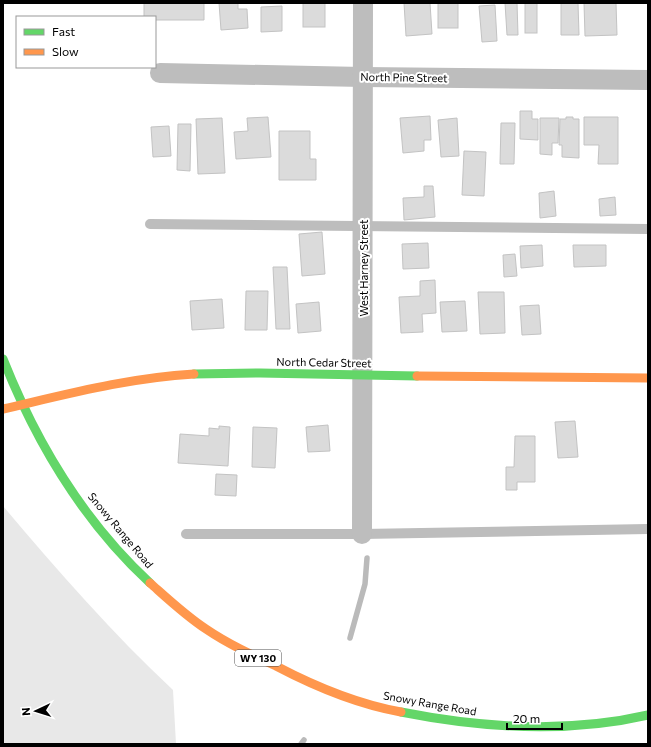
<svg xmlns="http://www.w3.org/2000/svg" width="651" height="747" font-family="Commissioner,sans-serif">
	<rect width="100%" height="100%" fill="#fff"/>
	<path fill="#e8e8e8" d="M3,506c54,64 109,127 170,184l3,54h-173z"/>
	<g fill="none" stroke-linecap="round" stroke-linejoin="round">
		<g stroke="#bababa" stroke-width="5.5">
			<polyline points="350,638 365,584 367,558"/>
			<polyline points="301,744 304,740"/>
		</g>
	</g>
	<g fill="#dbdbdb" stroke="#c3c3c3">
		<polygon points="144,3 204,3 204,20 155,20 155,17 144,17"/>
		<polygon points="219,3 238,3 238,9 247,9 248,28 221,30"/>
		<rect x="303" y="3" width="22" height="24"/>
		<polygon points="404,3 430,3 432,34 406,36"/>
		<rect x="438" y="3" width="20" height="25"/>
		<polygon points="505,3 517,3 518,35 507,35"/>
		<rect x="525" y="3" width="12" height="30"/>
		<polygon points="561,3 578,3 579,35 561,35"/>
		<polygon points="584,3 616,3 617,35 585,36"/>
		<polygon points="495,5 497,41 482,42 479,6"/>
		<polygon points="282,6 282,31 261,32 261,7"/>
		<polygon points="520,111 532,111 532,119 538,119 538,140 520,139"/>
		<polygon points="430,116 431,140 424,140 424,151 403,153 400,118"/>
		<polygon points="268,117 271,157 236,159 234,132 248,131 247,118"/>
		<polygon points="566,117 573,117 573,119 579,119 579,158 562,157 562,145 559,145 560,119 566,119"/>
		<polygon points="584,117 618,117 618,164 598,164 599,145 584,145"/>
		<polygon points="222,118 225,173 198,174 196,119"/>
		<polygon points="457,118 459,156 441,157 438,120"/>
		<polygon points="540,118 559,118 558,143 552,143 552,155 540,154"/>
		<polygon points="501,123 515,123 514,164 500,164"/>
		<polygon points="178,124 191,124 190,171 177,170"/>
		<polygon points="169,126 171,156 153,157 151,127"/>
		<polygon points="279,131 310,131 310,159 316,159 316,180 279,180"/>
		<polygon points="464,151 486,152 484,196 462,195"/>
		<polygon points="424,186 433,186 435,217 404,220 403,198 424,197"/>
		<polygon points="554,191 556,216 540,218 539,193"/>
		<polygon points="615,197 616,215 600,216 599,199"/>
		<polygon points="322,232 325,274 302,276 299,234"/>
		<polygon points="428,243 429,268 403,269 402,244"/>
		<polygon points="542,245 543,266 521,268 520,246"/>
		<polygon points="573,245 606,245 606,266 574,267"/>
		<polygon points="515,254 517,276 504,277 503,255"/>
		<polygon points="273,267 287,267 290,329 276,329"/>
		<polygon points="435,280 436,313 422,314 423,332 401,333 399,297 420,296 420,281"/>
		<polygon points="246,291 268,291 267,330 245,330"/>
		<polygon points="478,292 504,292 505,333 480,334"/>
		<polygon points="222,299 224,328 192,330 190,301"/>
		<polygon points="465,301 467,331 442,332 440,302"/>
		<polygon points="319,302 321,331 298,333 296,304"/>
		<polygon points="539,305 541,334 522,335 520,306"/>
		<polygon points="575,421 578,457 558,458 555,422"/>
		<polygon points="328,425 330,451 308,452 306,427"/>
		<polygon points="219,426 230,427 228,466 178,463 180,434 209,436 209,428 219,429"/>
		<polygon points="253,427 277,428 275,468 252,467"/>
		<polygon points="515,436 535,436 535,482 517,482 517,490 506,490 506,467 514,467"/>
		<polygon points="216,474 237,475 236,496 215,495"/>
	</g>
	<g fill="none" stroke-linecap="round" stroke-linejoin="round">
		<g stroke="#bdbdbd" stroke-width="10">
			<polyline points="150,224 648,229"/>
			<polyline points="186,534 362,534 648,529"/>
		</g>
		<g stroke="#bdbdbd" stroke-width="20">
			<polyline points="160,73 363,77 648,80"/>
			<polyline points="362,534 363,3"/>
		</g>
		<g stroke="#63d668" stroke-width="9">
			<path d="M3,359c33,83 81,163 147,224"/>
			<polyline points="194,374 260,373 417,376"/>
			<path d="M401,712c81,16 165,22 247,3"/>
		</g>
		<g stroke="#ff974d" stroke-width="9">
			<polyline points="417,376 648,378"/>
			<path d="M3,409c65,-15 124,-31 191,-35"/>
			<path d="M150,583c18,16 36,33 56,46 22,15 46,26 70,37 40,21 80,38 125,46"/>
		</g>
	</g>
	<g text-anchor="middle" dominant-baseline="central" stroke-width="4" stroke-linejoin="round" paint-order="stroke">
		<rect fill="#fff" stroke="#4c4c4c" stroke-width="1" x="235" y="650" width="46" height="16" rx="3"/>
		<g font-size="10" font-weight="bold" fill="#000">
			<text x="258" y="658">WY 130</text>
		</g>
		<g font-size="11" fill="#000" stroke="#fff">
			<text transform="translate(404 77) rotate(1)">North Pine Street</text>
			<text transform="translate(363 268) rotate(-90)">West Harney Street</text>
			<text transform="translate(324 362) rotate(1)">North Cedar Street</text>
			<text transform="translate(121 530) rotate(50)">Snowy Range Road</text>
			<text transform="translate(430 703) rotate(10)">Snowy Range Road</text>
		</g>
	</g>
	<rect width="651" height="747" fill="none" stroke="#000000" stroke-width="8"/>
	<rect x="16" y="16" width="140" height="52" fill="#ffffff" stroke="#999999"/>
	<rect x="24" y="29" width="20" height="6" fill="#63d668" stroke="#999999"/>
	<text x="52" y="36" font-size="12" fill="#000000">Fast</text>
	<rect x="24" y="49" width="20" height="6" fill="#ff974d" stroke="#999999"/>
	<text x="52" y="56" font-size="12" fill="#000000">Slow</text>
	<g transform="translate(36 711) rotate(266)" stroke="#ffffff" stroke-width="3" paint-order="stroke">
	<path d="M0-3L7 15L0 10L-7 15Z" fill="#000000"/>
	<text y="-6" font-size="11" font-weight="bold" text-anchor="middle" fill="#000000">N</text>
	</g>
	<path d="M507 723v6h55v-6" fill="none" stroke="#000000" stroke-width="2"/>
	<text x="513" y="723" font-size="12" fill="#000000" stroke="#ffffff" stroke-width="3" paint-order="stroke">20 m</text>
</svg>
